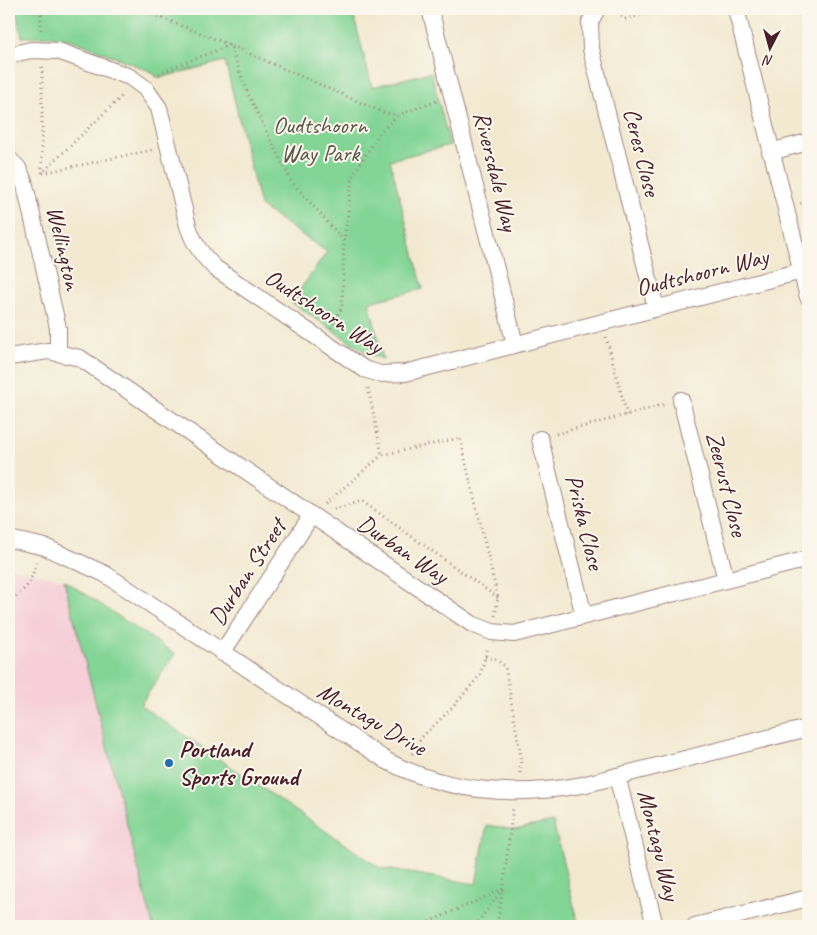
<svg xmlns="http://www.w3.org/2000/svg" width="817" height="935" font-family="Caveat,sans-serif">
	<rect width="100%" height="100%" fill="#fbf7ec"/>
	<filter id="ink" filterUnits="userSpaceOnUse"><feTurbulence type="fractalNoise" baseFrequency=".02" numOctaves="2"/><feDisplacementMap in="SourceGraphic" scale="10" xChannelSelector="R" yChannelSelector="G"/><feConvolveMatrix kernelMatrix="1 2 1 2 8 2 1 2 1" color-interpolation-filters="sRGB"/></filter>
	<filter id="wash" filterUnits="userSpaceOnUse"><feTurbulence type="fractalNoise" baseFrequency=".0096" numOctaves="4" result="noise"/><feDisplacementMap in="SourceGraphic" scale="20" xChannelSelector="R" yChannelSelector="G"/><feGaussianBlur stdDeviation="1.12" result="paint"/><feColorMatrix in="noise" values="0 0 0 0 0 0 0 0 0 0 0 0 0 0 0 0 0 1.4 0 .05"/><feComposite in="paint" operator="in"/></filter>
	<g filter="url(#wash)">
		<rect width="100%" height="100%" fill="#f2e9d0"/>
		<polygon fill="#f6cfd8" points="9,567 64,580 153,926 9,926"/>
		<g fill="#83d596" stroke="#667a60">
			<polygon points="15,9 352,9 372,87 431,72 450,145 390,160 423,289 369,302 383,359 368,354 291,302 327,252 260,206 225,61 159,78 150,71 72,40 49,36 22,37"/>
			<polygon points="64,580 175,654 140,705 380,868 476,884 487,825 514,830 553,822 579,926 153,926"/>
		</g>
	</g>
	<g filter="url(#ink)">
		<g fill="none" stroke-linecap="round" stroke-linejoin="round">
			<g stroke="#9e847e" stroke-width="18">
				<g id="minor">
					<polyline points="430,9 515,344"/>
					<polyline points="597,9 590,22 591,49 656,308"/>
					<polyline points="736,9 808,297"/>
					<path d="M9,55l22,-5 27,1 72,26 15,11 14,20 29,118c6,18 14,29 27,42l149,101 16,5 25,-1 397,-102"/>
					<polyline points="770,152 808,142"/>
					<polyline points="9,159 18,168 24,181 58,328 58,352"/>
					<polyline points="9,357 48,351 80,358 472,624 492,632 514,634 808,559"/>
					<polyline points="681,400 726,580"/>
					<polyline points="540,439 584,616"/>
					<path d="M9,539l36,8 60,27 282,187c61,32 128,36 195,24l226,-57"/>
					<polyline points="222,653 311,516"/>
					<polyline points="617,776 655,926"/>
					<polyline points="695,926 808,898"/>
				</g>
			</g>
			<g stroke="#9e847e" stroke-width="3" stroke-dasharray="1 4" stroke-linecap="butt">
				<polyline points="41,9 41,33"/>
				<polyline points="139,9 230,45 384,113 398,115 437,101"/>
				<polyline points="613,10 625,19 663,9"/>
				<polyline points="42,67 42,173 124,94"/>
				<polyline points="154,75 230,45 248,94 291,181 344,241"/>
				<polyline points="43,173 152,150"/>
				<polyline points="801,204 808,195"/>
				<polyline points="331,328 342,307 344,241 353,175 380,132 397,116"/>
				<polyline points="606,337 627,415"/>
				<polyline points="368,388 382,455 460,438 498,598 495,616"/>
				<polyline points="556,434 666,404"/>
				<polyline points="325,504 382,455"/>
				<polyline points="334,509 362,501 498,598"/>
				<polyline points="9,604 29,584 37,562"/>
				<polyline points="485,657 495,659 505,666 521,757 520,774"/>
				<polyline points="412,754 421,738 453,707 480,675 488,647"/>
				<polyline points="420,926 503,889 513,807"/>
				<polyline points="475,926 503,889 497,926"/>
			</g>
			<use href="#minor" stroke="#fff" stroke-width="16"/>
		</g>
	</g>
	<circle fill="#1f6fb2" stroke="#fbf7ec" stroke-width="2" cx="169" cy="763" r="5"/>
	<g text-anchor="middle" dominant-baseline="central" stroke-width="4" stroke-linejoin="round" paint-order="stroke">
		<g font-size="24" fill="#5b564b" stroke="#fbf7ec">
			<text x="320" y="125">Oudtshoorn<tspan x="320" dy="28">Way Park</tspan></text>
		</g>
		<g font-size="24" fill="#4a1f2b" stroke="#fbf7ec">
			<text transform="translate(642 152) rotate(76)">Ceres Close</text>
			<text transform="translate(496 171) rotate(76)">Riversdale Way</text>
			<text transform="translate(64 248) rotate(77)">Wellington</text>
			<text transform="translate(702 272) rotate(-14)">Oudtshoorn Way</text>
			<text transform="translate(324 311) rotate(33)">Oudtshoorn Way</text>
			<text transform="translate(727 484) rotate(76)">Zeerust Close</text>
			<text transform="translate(585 522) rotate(76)">Priska Close</text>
			<text transform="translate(403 549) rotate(34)">Durban Way</text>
			<text transform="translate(247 572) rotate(-57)">Durban Street</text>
			<text transform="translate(372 719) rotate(30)">Montagu Drive</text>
			<text transform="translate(659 845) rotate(76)">Montagu Way</text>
		</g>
		<g font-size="24" font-weight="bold" fill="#4a1f2b" stroke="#fbf7ec" text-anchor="start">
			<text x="179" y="749">Portland<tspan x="179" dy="28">Sports Ground</tspan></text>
		</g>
	</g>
	<rect width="817" height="935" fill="none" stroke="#fbf7ec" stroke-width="30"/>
	<g transform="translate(770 48) rotate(186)" stroke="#fbf7ec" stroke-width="4" paint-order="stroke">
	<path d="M0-4L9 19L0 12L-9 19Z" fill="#4a1f2b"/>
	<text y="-8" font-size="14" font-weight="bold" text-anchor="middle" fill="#4a1f2b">N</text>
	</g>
</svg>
